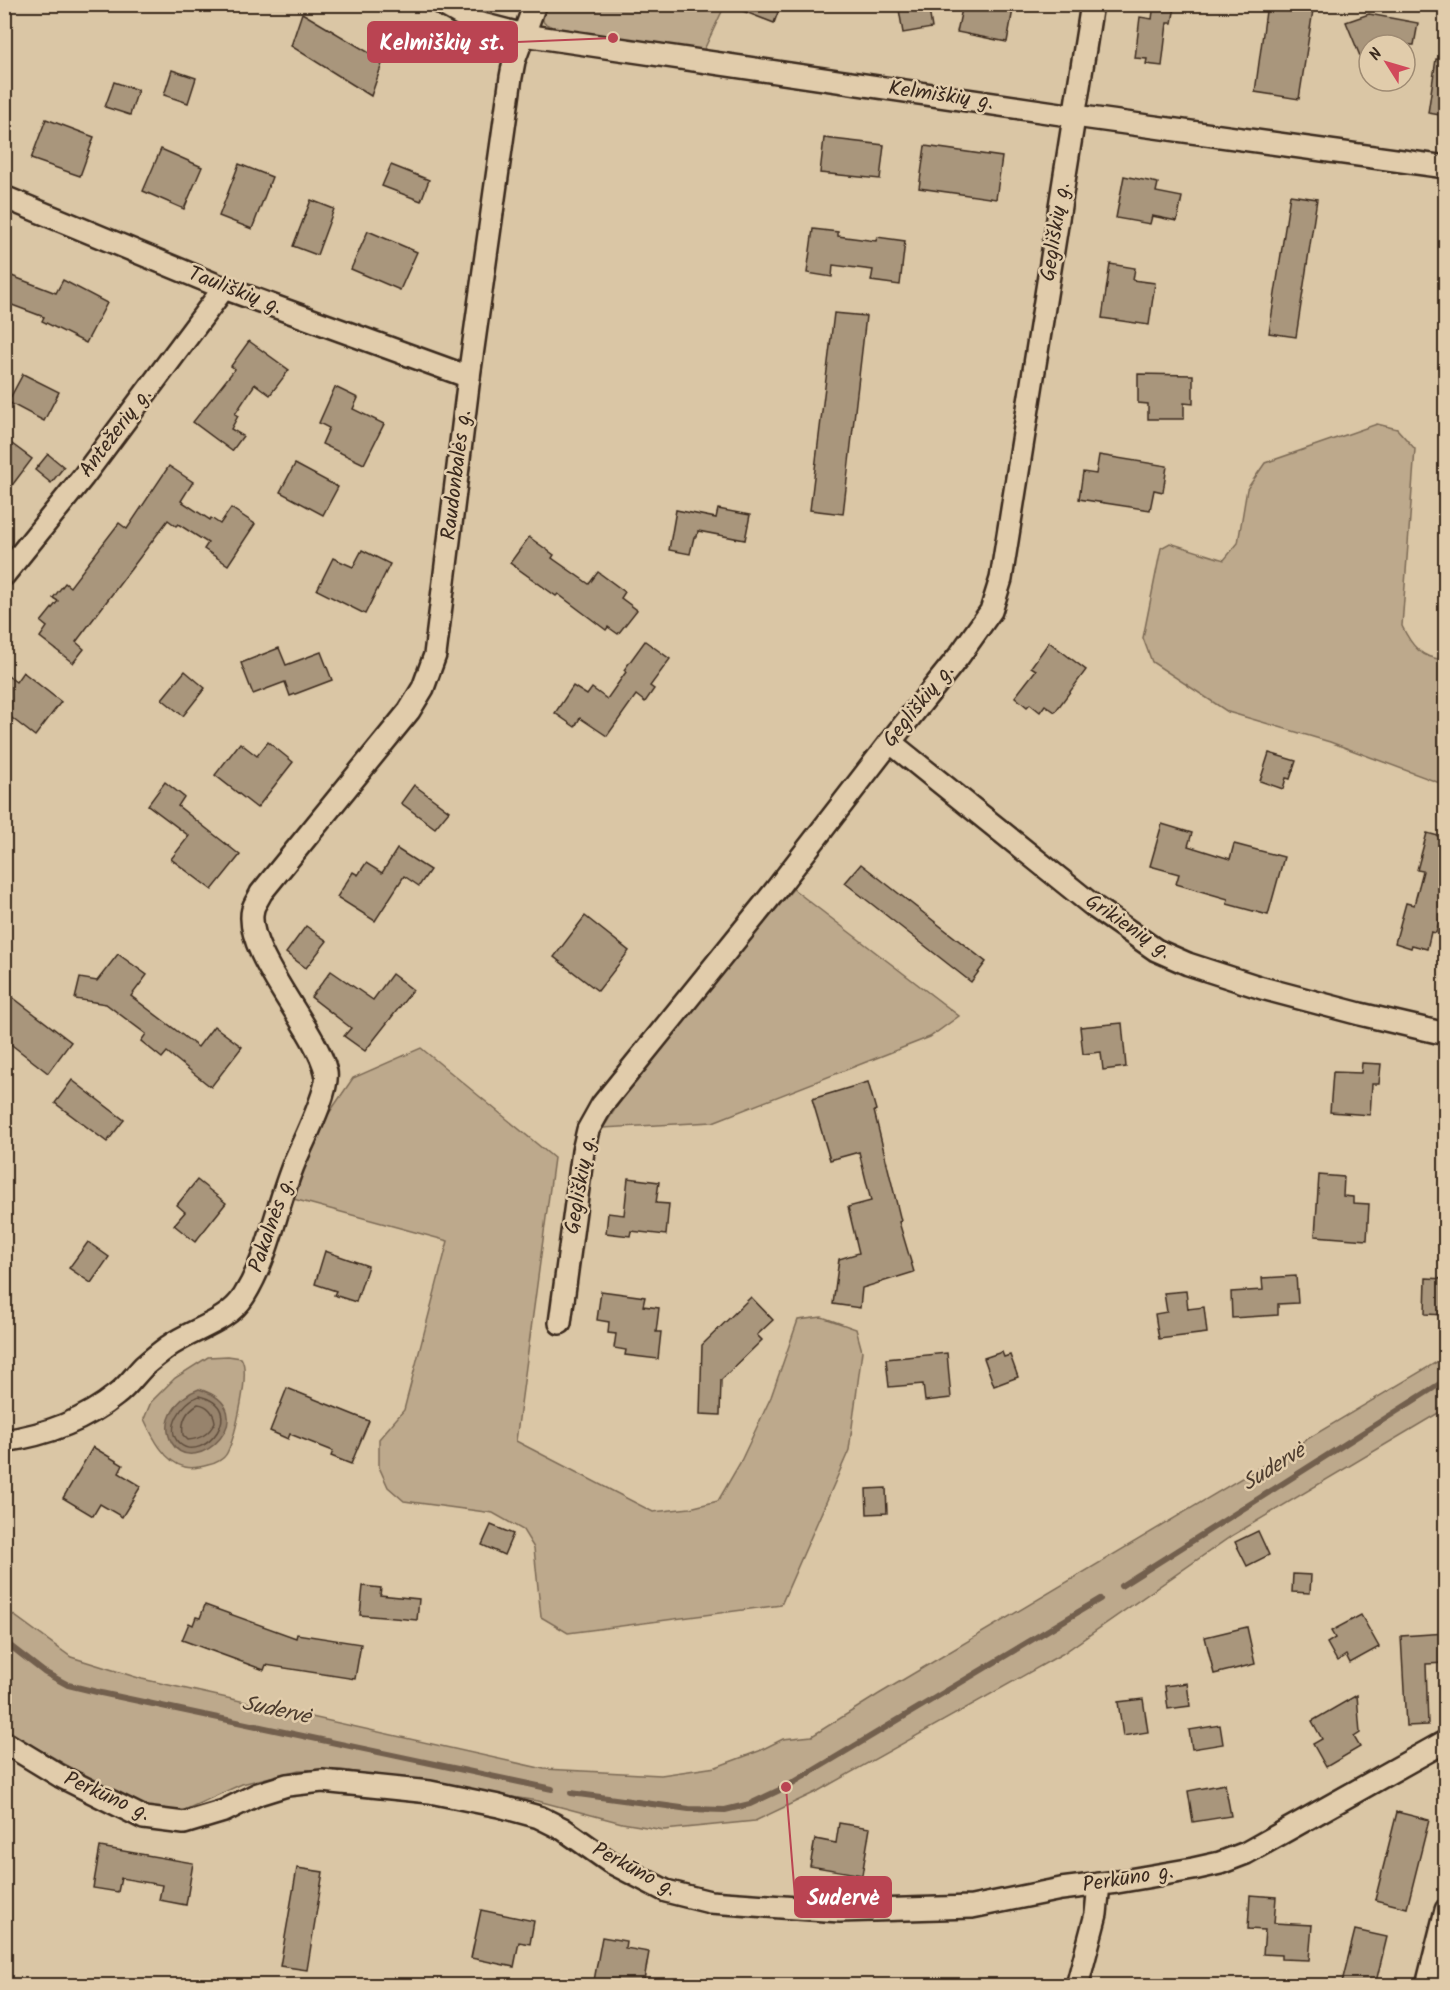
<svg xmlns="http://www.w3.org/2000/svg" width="1450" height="1990" font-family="Kalam,sans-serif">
	<rect width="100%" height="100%" fill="#dac6a5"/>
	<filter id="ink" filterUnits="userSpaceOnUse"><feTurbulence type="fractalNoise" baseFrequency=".0167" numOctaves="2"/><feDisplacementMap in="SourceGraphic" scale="12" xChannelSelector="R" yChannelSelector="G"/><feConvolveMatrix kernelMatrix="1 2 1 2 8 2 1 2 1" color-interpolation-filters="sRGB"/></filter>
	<g filter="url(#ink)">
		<g fill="#bda98c" stroke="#7c6a55" stroke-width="1.5">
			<polygon points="544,5 725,5 702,54 552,27 544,23 541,15"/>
			<path d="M1377,424l20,5 18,20 -13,177c9,19 20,34 43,33v126l-115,-43 -102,-30 -76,-50 -9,-24 18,-90 9,-5 54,17 14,-17 9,-54 18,-26z"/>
			<polygon points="793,889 959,1016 930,1037 713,1122 603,1128 637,1075"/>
			<polygon points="421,1048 554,1158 516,1441 653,1512 690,1508 718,1501 740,1463 771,1397 798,1320 822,1317 856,1329 862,1351 849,1450 781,1605 568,1633 541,1617 534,1548 523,1530 493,1513 404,1501 388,1487 379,1467 379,1439 404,1410 448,1241 286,1197 323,1122 353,1078"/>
			<path d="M228,1356l13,2c10,13 -6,79 -14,95 -3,6 -12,11 -19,12 -7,2 -16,4 -23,2 -20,-4 -33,-31 -41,-48l7,-17 24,-24 33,-21z"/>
			<polygon points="1445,1357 1445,1409 1230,1537 1062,1654 818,1791 755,1821 664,1830 622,1823 538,1801 342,1770 299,1770 242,1784 178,1813 142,1808 5,1730 4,1608 71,1657 142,1679 544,1769 661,1775 716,1767 759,1751 783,1739 812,1736 879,1694"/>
		</g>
		<path fill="#97836c" stroke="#725f4d" stroke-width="1.5" d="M199,1389c70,22 -5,92 -27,54 -13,-22 7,-47 27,-54z"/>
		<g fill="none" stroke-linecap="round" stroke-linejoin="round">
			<g stroke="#604e3d" stroke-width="1.5">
				<path d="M199,1396c51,12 4,68 -19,48 -17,-15 3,-43 19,-48z"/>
				<path d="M198,1404c10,1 16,9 17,18 -5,11 -14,17 -27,18l-5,-5c-2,-14 3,-24 15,-31z"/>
			</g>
			<g stroke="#725f4d" stroke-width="6">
				<polyline points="1121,1586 1446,1380"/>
				<polyline points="4,1641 44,1672 68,1685 101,1693 552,1789"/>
				<polyline points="571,1793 689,1809 725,1810 750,1804 786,1787 1100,1599"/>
			</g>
		</g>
		<g fill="#a9967c" stroke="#3b2a1e" stroke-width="1.5">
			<polygon points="730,4 781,4 774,23 730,6"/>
			<polygon points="898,4 928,4 932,28 903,33"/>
			<polygon points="963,4 1014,4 1007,42 957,32"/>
			<polygon points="1154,4 1175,7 1172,23 1167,23 1162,66 1146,64 1147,59 1135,58 1140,17 1152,19"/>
			<polygon points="1267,4 1314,4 1299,99 1255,92"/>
			<polygon points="302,13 383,61 371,96 291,46"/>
			<polygon points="1369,14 1418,23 1414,45 1369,45 1369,51 1360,56 1346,22"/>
			<polygon points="1436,59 1446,60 1446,116 1428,113"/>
			<polygon points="172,70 196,78 188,103 164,95"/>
			<polygon points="114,82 138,90 130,115 105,107"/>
			<polygon points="46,119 94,137 80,176 31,159"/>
			<polygon points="824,138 884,145 880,179 820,173"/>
			<polygon points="925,146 1002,157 996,199 919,188"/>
			<polygon points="161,149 202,167 184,209 143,191"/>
			<polygon points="239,164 272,177 252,229 219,216"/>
			<polygon points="391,165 429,180 421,201 382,186"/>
			<polygon points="1124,176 1158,183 1156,192 1182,197 1177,221 1152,216 1150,224 1116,218"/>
			<polygon points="1290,195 1317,199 1296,337 1269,333"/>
			<polygon points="311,200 334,209 317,255 293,246"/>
			<polygon points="813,229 838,232 838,236 876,241 877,237 905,241 900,285 871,281 873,270 833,265 832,277 807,273"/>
			<polygon points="368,231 417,252 400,290 351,269"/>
			<polygon points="1110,264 1135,268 1133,280 1155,283 1149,325 1102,318"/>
			<polygon points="4,273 56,293 63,280 107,303 86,343 42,321 44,317 4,302"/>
			<polygon points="834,313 866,316 843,514 810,510"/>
			<polygon points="249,341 289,370 270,395 255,384 235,414 238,416 231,429 243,436 232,451 193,422 235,369 231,366"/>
			<polygon points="23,374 59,392 44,421 8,402"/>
			<polygon points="1138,374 1193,375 1193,404 1184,403 1184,419 1148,419 1148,404 1138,403"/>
			<polygon points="335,387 358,398 353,409 384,424 364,464 322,444 329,428 319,423"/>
			<polygon points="4,438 32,459 4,496"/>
			<polygon points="48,454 64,467 51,483 35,470"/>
			<polygon points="1099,455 1167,466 1163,492 1154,490 1150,510 1079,499 1083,472 1096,474"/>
			<polygon points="295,464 338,487 323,515 280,492"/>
			<polygon points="169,466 193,482 181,501 210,520 211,518 220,524 231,508 255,524 228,565 204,549 208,543 178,524 176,526 168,520 76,642 84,649 73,663 40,637 47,627 41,622 58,601 53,598 65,583 70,587 119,523 127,529"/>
			<polygon points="718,509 750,515 745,540 698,531 697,537 694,537 690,554 669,550 676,510 716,518"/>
			<polygon points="529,537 554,555 552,558 589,584 598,572 625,592 621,598 637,610 618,634 608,627 606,630 558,594 556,596 510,563"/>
			<polygon points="362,550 390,564 365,614 317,590 333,558 353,567"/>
			<polygon points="645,641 670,659 650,686 654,689 645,702 636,695 607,736 580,718 575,727 555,713 573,686 587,695 592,688 607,699 626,672 624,670"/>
			<polygon points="1049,642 1086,670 1055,712 1045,705 1040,712 1030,704 1027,707 1015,697 1036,670 1031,667"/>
			<polygon points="279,648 286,665 321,652 332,680 290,696 285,682 253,694 241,663"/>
			<polygon points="185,671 205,688 183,716 162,699"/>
			<polygon points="23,672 61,702 35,736 4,712 4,673 16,682"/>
			<polygon points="268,742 293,762 257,808 215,775 240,743 257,756"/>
			<polygon points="1269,753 1296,761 1290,779 1286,778 1283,789 1260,781"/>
			<polygon points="165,782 184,797 178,806 240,855 212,890 171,859 189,836 148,805"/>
			<polygon points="414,785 449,811 435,828 401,803"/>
			<polygon points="1162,824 1192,833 1188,846 1230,859 1234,844 1284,857 1268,915 1227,904 1228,899 1176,884 1179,874 1150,866"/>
			<polygon points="1427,833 1446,838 1446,896 1436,933 1431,932 1427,949 1412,945 1411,948 1395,943 1406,903 1414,905 1423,871 1417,870"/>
			<polygon points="397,849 430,870 419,886 404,876 375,921 337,897 353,872 358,875 366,863 382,873"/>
			<polygon points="861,864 986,962 971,982 845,883"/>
			<polygon points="585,916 629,951 598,991 554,957"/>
			<polygon points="306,926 327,941 306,968 286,953"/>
			<polygon points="118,954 147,975 131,996 198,1047 214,1026 242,1047 211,1087 167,1052 162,1058 141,1041 146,1034 106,1004 75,999 80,978 97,981"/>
			<polygon points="331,971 373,1000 392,974 413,990 365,1051 344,1036 351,1028 311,997"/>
			<polygon points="11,996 71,1042 48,1073 4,1039 4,1005"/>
			<polygon points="1122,1023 1126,1067 1103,1070 1101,1052 1083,1054 1080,1027"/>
			<polygon points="1362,1063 1381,1064 1379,1084 1372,1084 1370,1115 1330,1112 1333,1072 1361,1073"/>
			<polygon points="72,1080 124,1120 107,1142 55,1103"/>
			<polygon points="868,1082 876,1110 874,1111 901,1221 899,1222 914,1272 862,1288 860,1308 833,1304 839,1259 859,1253 848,1207 871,1201 859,1152 830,1160 812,1099"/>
			<polygon points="1319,1175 1344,1177 1343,1196 1353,1197 1353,1203 1369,1204 1367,1240 1315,1236"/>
			<polygon points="628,1178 659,1182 656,1203 669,1204 666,1235 631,1231 630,1236 606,1233 608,1213 624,1215"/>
			<polygon points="197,1180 226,1203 195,1242 174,1225 185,1212 177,1205"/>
			<polygon points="88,1242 109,1257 91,1283 69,1268"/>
			<polygon points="325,1251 368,1266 356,1302 334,1295 336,1291 315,1284"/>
			<polygon points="1296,1276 1298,1303 1278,1304 1278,1315 1232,1318 1231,1292 1263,1290 1262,1278"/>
			<polygon points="1426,1278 1446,1279 1446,1315 1425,1314"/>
			<polygon points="601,1291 645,1297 643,1306 659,1308 656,1332 661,1332 658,1359 625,1355 626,1350 614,1348 616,1334 608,1333 609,1322 597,1320"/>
			<polygon points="1186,1291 1188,1309 1204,1307 1207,1333 1159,1339 1155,1314 1167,1312 1164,1293"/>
			<polygon points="751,1297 773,1320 757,1335 762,1340 721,1380 720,1415 700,1414 702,1345"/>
			<polygon points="1002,1352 1004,1357 1010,1355 1018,1377 994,1386 984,1358"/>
			<polygon points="947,1353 951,1398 925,1401 923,1384 889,1387 886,1359"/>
			<polygon points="287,1388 369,1421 351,1464 331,1456 333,1451 290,1434 288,1439 270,1431"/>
			<polygon points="93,1447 123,1465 119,1473 141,1486 122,1517 100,1504 93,1516 63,1498"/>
			<polygon points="886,1488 887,1513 867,1514 866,1489"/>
			<polygon points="491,1525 513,1534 504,1555 482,1545"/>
			<polygon points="1258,1531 1269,1555 1247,1566 1235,1542"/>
			<polygon points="1293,1574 1311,1575 1310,1593 1292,1592"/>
			<polygon points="363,1586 381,1588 380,1595 419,1599 417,1620 360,1615"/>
			<polygon points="205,1605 296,1638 297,1634 361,1644 355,1679 266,1665 264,1670 182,1640 189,1623 193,1625 196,1617 200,1618"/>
			<polygon points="1361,1615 1379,1647 1350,1663 1346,1655 1337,1661 1327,1643 1335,1638 1331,1631"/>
			<polygon points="1247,1627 1255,1664 1214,1674 1205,1637"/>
			<polygon points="1446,1633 1446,1663 1426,1664 1428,1725 1406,1726 1401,1636"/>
			<polygon points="1187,1683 1190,1706 1168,1709 1165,1686"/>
			<polygon points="1357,1695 1360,1733 1354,1737 1360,1747 1326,1767 1313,1744 1322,1739 1312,1721"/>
			<polygon points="1143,1699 1148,1732 1123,1736 1118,1702"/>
			<polygon points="1220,1725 1223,1744 1192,1749 1189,1730"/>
			<polygon points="1225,1784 1231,1816 1193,1822 1188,1791"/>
			<polygon points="1397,1812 1429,1820 1407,1908 1375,1900"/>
			<polygon points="839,1823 870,1828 862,1875 810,1866 815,1839 836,1843"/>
			<polygon points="100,1847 193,1863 186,1905 159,1900 162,1885 121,1878 118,1892 93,1888"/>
			<polygon points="297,1868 323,1872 307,1970 280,1966"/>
			<polygon points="1250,1895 1276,1897 1274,1923 1312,1925 1309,1960 1281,1959 1281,1955 1263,1954 1265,1930 1248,1929"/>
			<polygon points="481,1910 534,1921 530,1944 519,1942 514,1967 471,1958"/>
			<polygon points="1355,1930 1387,1937 1375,1986 1341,1986"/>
			<polygon points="602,1937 626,1941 625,1948 649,1952 643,1986 593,1986"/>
		</g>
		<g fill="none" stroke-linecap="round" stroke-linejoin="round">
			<g stroke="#3b2a1e" stroke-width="26">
				<g id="minor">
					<polyline points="442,4 474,22 524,35 1075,116 1446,167"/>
					<polyline points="4,197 224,288 469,377"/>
					<polyline points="4,575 83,477 224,288"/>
					<polyline points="890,742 1096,908 1156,950 1188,964 1262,988 1360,1014 1446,1034"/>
					<polyline points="560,1323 583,1151 588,1130 602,1105 775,891 890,742 959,656 991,611 1001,579 1092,4"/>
					<path d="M4,1441c41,-6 80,-20 112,-46 11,-8 19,-20 28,-29 8,-7 17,-14 25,-20 24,-17 59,-24 75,-50 26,-42 32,-90 51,-135 8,-19 35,-72 31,-89 -10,-44 -84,-122 -73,-163 1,-5 6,-11 8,-16l148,-182 14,-23 12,-33 34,-278 42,-300 3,-16 21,-57"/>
					<polyline points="4,1742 60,1776 144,1818 184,1823 224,1811 258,1794 287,1785 322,1781 430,1792 499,1806 539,1817 563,1829 610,1862 666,1891 710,1902 840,1911 972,1907 1061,1889 1117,1882 1193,1869 1220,1863 1246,1853 1446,1741"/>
					<polyline points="1077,1986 1096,1914 1099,1884"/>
					<polyline points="1427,1986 1446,1910"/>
				</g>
			</g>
			<use href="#minor" stroke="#e1ccab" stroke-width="21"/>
		</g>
	</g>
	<g text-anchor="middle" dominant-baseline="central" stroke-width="5" stroke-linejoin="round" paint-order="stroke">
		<g font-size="21" fill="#3b2a1e" stroke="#e1ccab">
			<text transform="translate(941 96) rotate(8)">Kelmiškių g.</text>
			<text transform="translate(1056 232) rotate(-81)">Gegliškių g.</text>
			<text transform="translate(235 291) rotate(21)">Tauliškių g.</text>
			<text transform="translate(116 433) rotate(-53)">Antežerių g.</text>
			<text transform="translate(457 475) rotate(-83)">Raudonbalės g.</text>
			<text transform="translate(919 706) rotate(-51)">Gegliškių g.</text>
			<text transform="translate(1128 927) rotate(34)">Grikienių g.</text>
			<text transform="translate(581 1185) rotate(-80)">Gegliškių g.</text>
			<text transform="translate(272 1225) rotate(-71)">Pakalnės g.</text>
			<text transform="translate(107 1797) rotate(24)">Perkūno g.</text>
			<text transform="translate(634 1870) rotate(28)">Perkūno g.</text>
			<text transform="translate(1128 1879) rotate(-9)">Perkūno g.</text>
		</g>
		<g font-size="22" font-style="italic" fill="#4d3c2e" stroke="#e1ccab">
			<text transform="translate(1274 1468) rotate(-32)">Sudervė</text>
			<text transform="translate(276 1711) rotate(12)">Sudervė</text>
		</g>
	</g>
	<path fill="none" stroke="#ba4452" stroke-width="2" d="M613 38L517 42M786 1787L795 1897"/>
	<g fill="#ba4452" stroke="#e1ccab" stroke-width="2">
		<circle cx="613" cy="38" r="6"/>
		<circle cx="786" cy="1787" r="6"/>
	</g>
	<g fill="#ba4452" stroke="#ba4452" stroke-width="2">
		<rect x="368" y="22" width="149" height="40" rx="6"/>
		<rect x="795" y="1877" width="96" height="40" rx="6"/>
	</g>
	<g font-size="22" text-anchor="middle" font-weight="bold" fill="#fff">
		<text x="442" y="50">Kelmiškių st.</text>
		<text x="843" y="1905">Sudervė</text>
	</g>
	<rect width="1450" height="1990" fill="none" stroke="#e1ccab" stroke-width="24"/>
	<rect x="12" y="12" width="1426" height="1966" fill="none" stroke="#3b2a1e" stroke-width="2" filter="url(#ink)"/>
	<g transform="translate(1387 63) rotate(307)"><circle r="28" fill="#e1ccab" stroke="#9f8b73" stroke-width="1.5"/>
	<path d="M0-4.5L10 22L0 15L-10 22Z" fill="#d1495b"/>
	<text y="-9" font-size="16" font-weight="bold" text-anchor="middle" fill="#3b2a1e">N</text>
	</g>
</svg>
